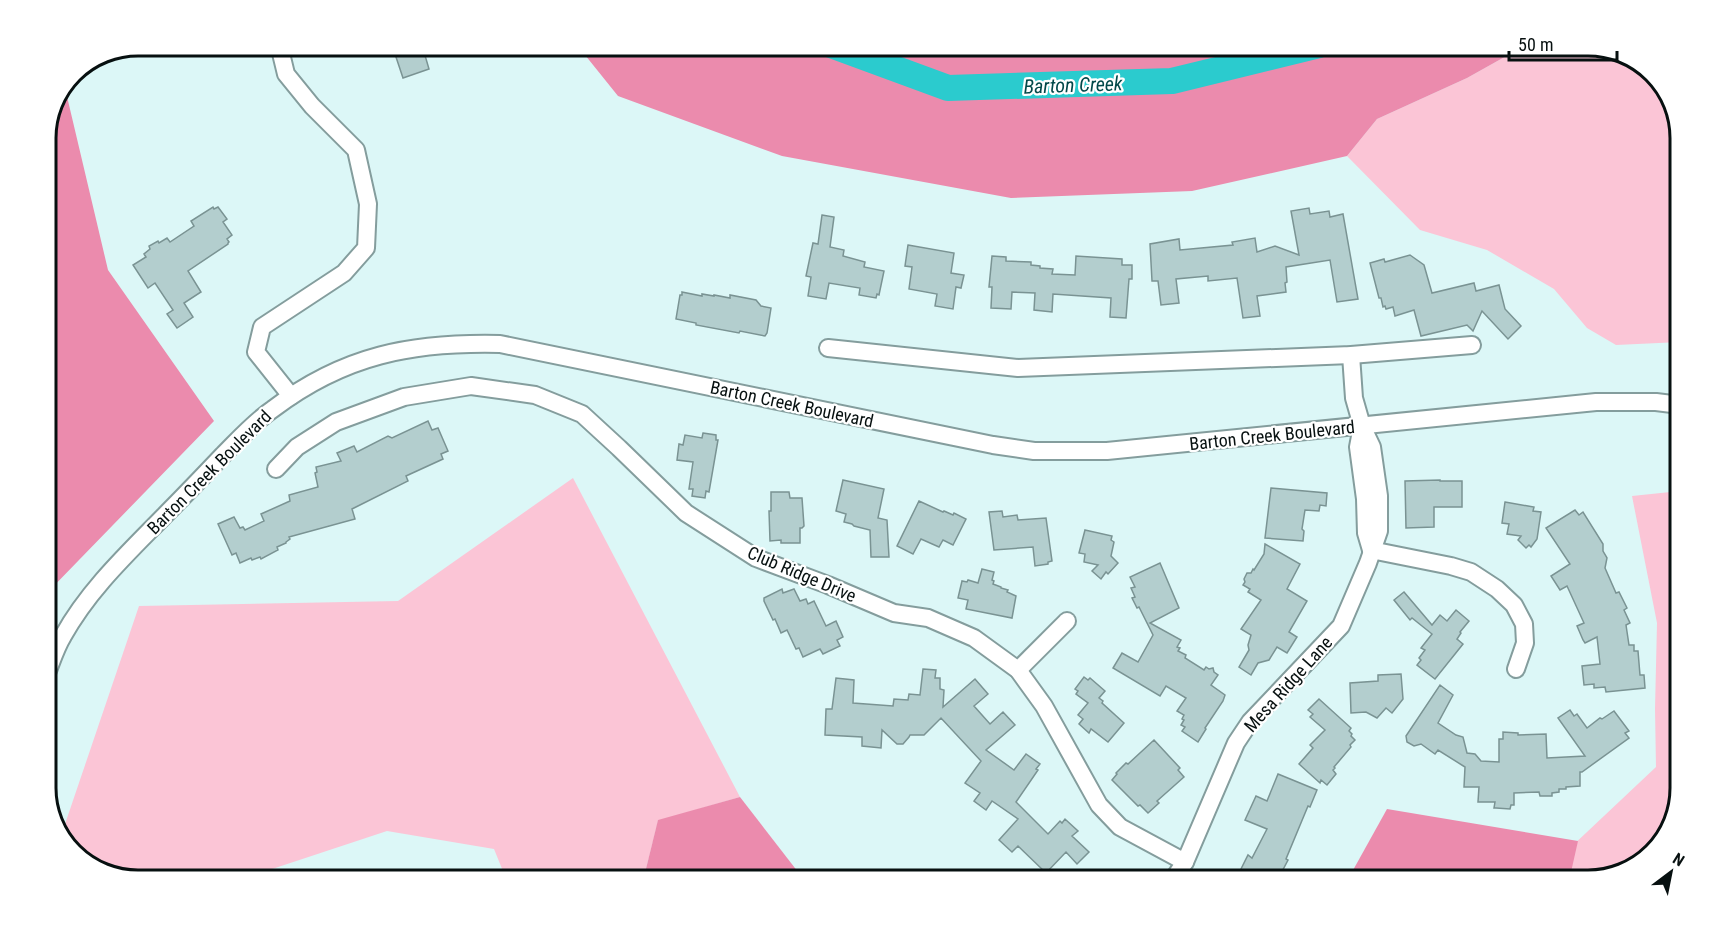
<svg xmlns="http://www.w3.org/2000/svg" width="1725" height="926" font-family="'Roboto Condensed',sans-serif">
	<rect width="100%" height="100%" fill="#dcf7f7"/>
	<g fill="#fbc5d6">
		<polygon points="1526,45 1588,45 1629,55 1665,86 1680,132 1680,342 1616,345 1587,328 1554,289 1487,250 1420,230 1347,156 1377,119 1467,78"/>
		<polygon points="573,478 740,797 658,821 643,881 507,881 494,849 387,831 236,881 137,881 96,871 63,830 139,606 398,601"/>
		<polygon points="1680,491 1680,789 1670,830 1634,868 1588,881 1535,881 1656,767 1655,709 1657,623 1632,496"/>
	</g>
	<g fill="#eb8bad">
		<polygon points="577,45 1526,45 1467,78 1377,119 1347,156 1192,191 1011,198 782,156 618,96"/>
		<polygon points="65,88 108,270 214,421 45,595 45,131"/>
		<polygon points="740,797 805,881 643,881 658,820"/>
		<polygon points="1387,809 1578,841 1569,881 1347,881"/>
	</g>
	<g fill="none" stroke-linecap="round" stroke-linejoin="round">
		<polyline stroke="#2bcbce" stroke-width="26" points="831,45 948,88 1172,81 1319,45"/>
	</g>
	<g fill="#b3cece" stroke="#7a9393" stroke-width="1.5">
		<polygon points="392,45 422,45 429,69 403,78"/>
		<polygon points="213,207 214,209 218,207 227,219 223,222 232,235 227,239 229,242 228,243 228,244 188,271 201,292 184,303 193,317 177,328 167,314 173,310 155,283 148,288 133,265 146,257 144,254 150,249 149,246 158,241 159,243 167,238 170,242 194,226 191,221"/>
		<polygon points="1309,208 1310,214 1329,211 1330,217 1343,214 1358,299 1337,302 1330,260 1286,267 1287,282 1285,283 1286,292 1257,296 1260,316 1243,318 1237,278 1208,281 1208,276 1176,279 1179,303 1161,305 1158,281 1152,281 1150,244 1179,239 1180,250 1233,245 1232,242 1255,238 1257,252 1275,246 1299,255 1291,211"/>
		<polygon points="822,215 834,217 830,247 844,250 843,256 865,262 864,267 884,271 879,295 877,294 876,298 859,295 860,288 829,283 826,299 808,296 811,277 806,276 813,243 818,244"/>
		<polygon points="908,245 954,253 951,273 964,275 961,288 956,287 953,309 935,306 937,294 909,289 912,267 905,266"/>
		<polygon points="1410,255 1424,265 1432,293 1474,283 1476,291 1499,285 1505,309 1521,326 1508,339 1482,311 1473,331 1467,325 1421,336 1414,310 1395,316 1393,307 1386,309 1385,306 1383,307 1381,298 1379,298 1370,263 1384,259 1385,262"/>
		<polygon points="992,256 1006,257 1006,261 1031,262 1031,265 1040,266 1040,268 1053,269 1052,274 1075,275 1076,256 1122,259 1122,265 1132,265 1132,279 1129,279 1126,318 1110,317 1111,298 1053,294 1052,312 1034,310 1035,293 1012,292 1011,309 991,308 992,287 989,287"/>
		<polygon points="682,292 702,296 702,294 714,296 714,295 730,298 730,295 756,300 761,306 771,308 767,333 765,336 740,331 739,333 696,325 696,323 676,319 680,295 682,295"/>
		<polygon points="428,421 432,430 438,428 448,451 441,454 443,459 406,476 408,481 352,509 355,519 289,537 290,539 286,542 286,543 277,547 278,550 261,559 260,557 252,560 251,558 240,563 236,553 232,555 218,524 234,517 240,528 243,527 245,530 264,521 261,514 290,501 289,495 318,487 315,473 317,472 316,467 341,461 337,453 354,446 357,452 388,436 392,438"/>
		<polygon points="703,433 716,435 716,440 718,440 709,492 706,491 705,498 692,496 693,489 689,489 693,462 677,460 679,444 683,445 685,435 702,438"/>
		<polygon points="843,480 884,489 878,518 887,520 889,557 871,557 870,530 854,526 852,524 844,522 846,514 836,511"/>
		<polygon points="1440,480 1440,481 1462,481 1462,507 1434,507 1434,527 1406,528 1405,481"/>
		<polygon points="1271,488 1327,493 1326,506 1320,505 1319,511 1305,510 1302,529 1304,531 1303,541 1265,538"/>
		<polygon points="771,492 789,492 790,498 802,498 804,526 802,528 800,528 800,543 781,543 781,540 770,541 769,511 771,511"/>
		<polygon points="919,501 943,512 944,511 953,515 954,513 966,519 953,545 943,540 939,547 921,539 913,554 897,546"/>
		<polygon points="1505,502 1528,506 1534,507 1533,511 1541,512 1537,539 1531,547 1529,545 1526,548 1518,540 1521,536 1507,534 1509,524 1502,523"/>
		<polygon points="1575,510 1579,515 1583,512 1603,544 1603,551 1607,558 1605,568 1616,593 1619,592 1627,608 1624,610 1630,623 1626,625 1629,645 1634,645 1634,651 1638,651 1640,675 1644,675 1645,688 1606,692 1605,687 1594,688 1594,684 1584,685 1582,666 1600,664 1597,637 1585,643 1583,640 1577,626 1584,623 1567,586 1560,590 1551,576 1570,564 1546,528"/>
		<polygon points="1002,511 1003,517 1017,515 1018,520 1046,518 1052,561 1048,562 1048,564 1035,566 1033,547 994,550 989,512"/>
		<polygon points="1085,530 1112,536 1111,540 1114,542 1111,556 1118,563 1108,574 1106,572 1101,579 1092,571 1098,565 1084,562 1085,554 1079,553"/>
		<polygon points="1265,544 1300,564 1287,589 1307,601 1289,632 1297,637 1287,653 1277,647 1269,660 1258,663 1251,675 1239,667 1249,650 1248,645 1251,635 1241,629 1261,600 1248,592 1250,589 1243,585 1245,582 1244,579 1247,573 1251,573 1253,569 1254,570 1264,554"/>
		<polygon points="1160,563 1179,608 1150,623 1181,640 1177,647 1180,648 1178,651 1186,655 1185,658 1204,670 1206,667 1209,669 1213,668 1214,672 1218,675 1211,685 1225,695 1223,701 1205,728 1206,729 1198,742 1182,731 1185,727 1181,725 1184,720 1182,719 1184,715 1177,711 1186,698 1166,686 1160,696 1113,668 1122,653 1138,662 1153,635 1139,607 1137,608 1132,598 1135,597 1131,588 1135,587 1130,577"/>
		<polygon points="982,569 994,572 992,580 994,581 993,584 1001,587 1001,588 1008,590 1007,592 1016,596 1012,618 966,609 968,600 958,598 962,581 967,582 968,580 978,583"/>
		<polygon points="782,589 783,593 794,589 800,601 806,599 808,604 814,601 826,626 836,621 843,637 837,640 840,646 823,654 820,649 803,657 799,648 796,649 787,630 781,633 775,619 773,620 764,601 764,598"/>
		<polygon points="1404,592 1432,625 1440,615 1447,621 1456,610 1469,621 1460,632 1461,633 1457,639 1463,644 1435,679 1417,665 1421,660 1419,658 1425,650 1421,648 1432,634 1412,618 1410,620 1394,600"/>
		<polygon points="923,669 936,670 935,678 940,678 940,689 944,690 943,707 975,679 988,694 974,706 990,724 1003,712 1015,725 986,750 1014,770 1026,754 1040,764 1036,769 1038,770 1016,802 1048,834 1060,821 1062,823 1065,819 1078,831 1072,836 1089,852 1077,864 1066,852 1046,873 1018,846 1012,852 999,840 1018,819 992,801 986,810 974,801 980,793 965,783 981,761 941,718 924,735 910,735 909,737 903,744 897,744 882,730 881,748 862,746 862,737 825,735 826,709 832,709 836,678 854,680 853,703 893,706 894,699 908,700 909,694 920,695"/>
		<polygon points="1401,674 1403,699 1392,713 1386,708 1377,718 1366,712 1351,713 1350,683 1378,681 1378,675"/>
		<polygon points="1084,677 1088,680 1090,678 1105,691 1099,698 1103,701 1102,703 1124,723 1108,742 1091,729 1089,733 1079,724 1083,719 1078,715 1088,703 1076,694 1078,691 1075,689"/>
		<polygon points="1440,685 1453,695 1438,723 1456,735 1463,737 1467,753 1475,754 1481,761 1499,762 1499,739 1503,739 1503,732 1518,733 1518,735 1546,734 1547,758 1585,756 1558,718 1570,710 1574,716 1577,714 1587,728 1600,718 1602,719 1614,711 1629,731 1625,733 1629,738 1582,772 1580,772 1580,786 1566,787 1566,789 1559,789 1559,792 1552,793 1552,796 1540,796 1539,792 1514,793 1514,805 1511,805 1510,809 1496,808 1494,808 1495,802 1478,802 1479,787 1464,787 1465,767 1438,750 1435,754 1421,744 1414,746 1407,742 1406,736"/>
		<polygon points="1319,699 1351,728 1349,731 1352,734 1351,736 1355,740 1350,745 1351,747 1334,767 1335,768 1333,770 1336,774 1327,785 1321,780 1320,783 1299,764 1313,748 1310,745 1325,730 1310,717 1313,714 1308,710"/>
		<polygon points="1154,740 1180,768 1178,770 1184,777 1157,801 1159,803 1148,813 1140,805 1138,806 1112,780 1117,774 1116,773 1126,763 1128,764"/>
		<polygon points="1278,774 1317,790 1310,807 1308,806 1286,859 1288,860 1277,881 1235,881 1248,855 1252,858 1267,829 1245,820 1256,796 1267,801"/>
	</g>
	<g fill="none" stroke-linecap="round" stroke-linejoin="round">
		<g stroke="#849d9d" stroke-width="20">
			<g id="minor">
				<polyline points="279,45 286,74 312,106 356,150 368,204 366,248 344,273 262,327 256,352 291,396"/>
				<polyline points="828,348 1018,368 1351,355 1472,345"/>
				<polyline points="1362,426 1358,447 1365,499 1366,533 1371,550"/>
				<polyline points="276,469 297,447 336,422 404,397 471,386 535,395 582,414 619,448 686,513 756,558 828,585 894,613 928,618 974,638 1018,670 1044,706 1099,805 1120,827 1185,862"/>
				<polyline points="1371,550 1451,566 1471,572 1497,589 1514,605 1524,624 1525,643 1516,669"/>
				<polyline points="1018,670 1067,621"/>
				<path d="M45,678c6,-14 10,-29 18,-42 26,-47 66,-84 103,-122 19,-19 38,-39 57,-59 16,-16 31,-33 50,-46 71,-54 139,-67 227,-65l493,101 41,6h73l489,-49h60l24,3"/>
				<polyline points="1172,881 1185,862 1236,743 1250,722 1341,626 1368,563 1379,531 1379,496 1372,447 1362,426 1354,398 1351,355"/>
			</g>
		</g>
		<use href="#minor" stroke="#fff" stroke-width="16"/>
	</g>
	<g text-anchor="middle" dominant-baseline="central" stroke-width="4.5" stroke-linejoin="round" paint-order="stroke">
		<g font-size="18" fill="#071010" stroke="#fff">
			<text transform="translate(792 404) rotate(12)">Barton Creek Boulevard</text>
			<text transform="translate(1272 435) rotate(-6)">Barton Creek Boulevard</text>
			<text transform="translate(209 472) rotate(-45)">Barton Creek Boulevard</text>
			<text transform="translate(802 574) rotate(23)">Club Ridge Drive</text>
			<text transform="translate(1288 684) rotate(-48)">Mesa Ridge Lane</text>
		</g>
		<g font-size="20" font-style="italic" fill="#024849" stroke="#fff">
			<text transform="translate(1073 85) rotate(-2)">Barton Creek</text>
		</g>
	</g>
	<path d="M0 0H1725V926H0ZM138 56H1588A82 82 0 0 1 1670 138V788A82 82 0 0 1 1588 870H138A82 82 0 0 1 56 788V138A82 82 0 0 1 138 56Z" fill="#fff" fill-rule="evenodd"/>
	<path fill="none" stroke="#071010" stroke-width="3" d="M138 56H1588A82 82 0 0 1 1670 138V788A82 82 0 0 1 1588 870H138A82 82 0 0 1 56 788V138A82 82 0 0 1 138 56Z"/>
	<g transform="translate(1671 872) rotate(32)" stroke="#ffffff" stroke-width="4.5" paint-order="stroke">
	<path d="M0-4.5L10 22L0 15L-10 22Z" fill="#071010"/>
	<text y="-9" font-size="16" font-weight="bold" text-anchor="middle" fill="#071010">N</text>
	</g>
	<path d="M1509 51v9h108v-9" fill="none" stroke="#071010" stroke-width="3"/>
	<text x="1518" y="51" font-size="18" fill="#071010" stroke="#ffffff" stroke-width="4.5" paint-order="stroke">50 m</text>
</svg>
